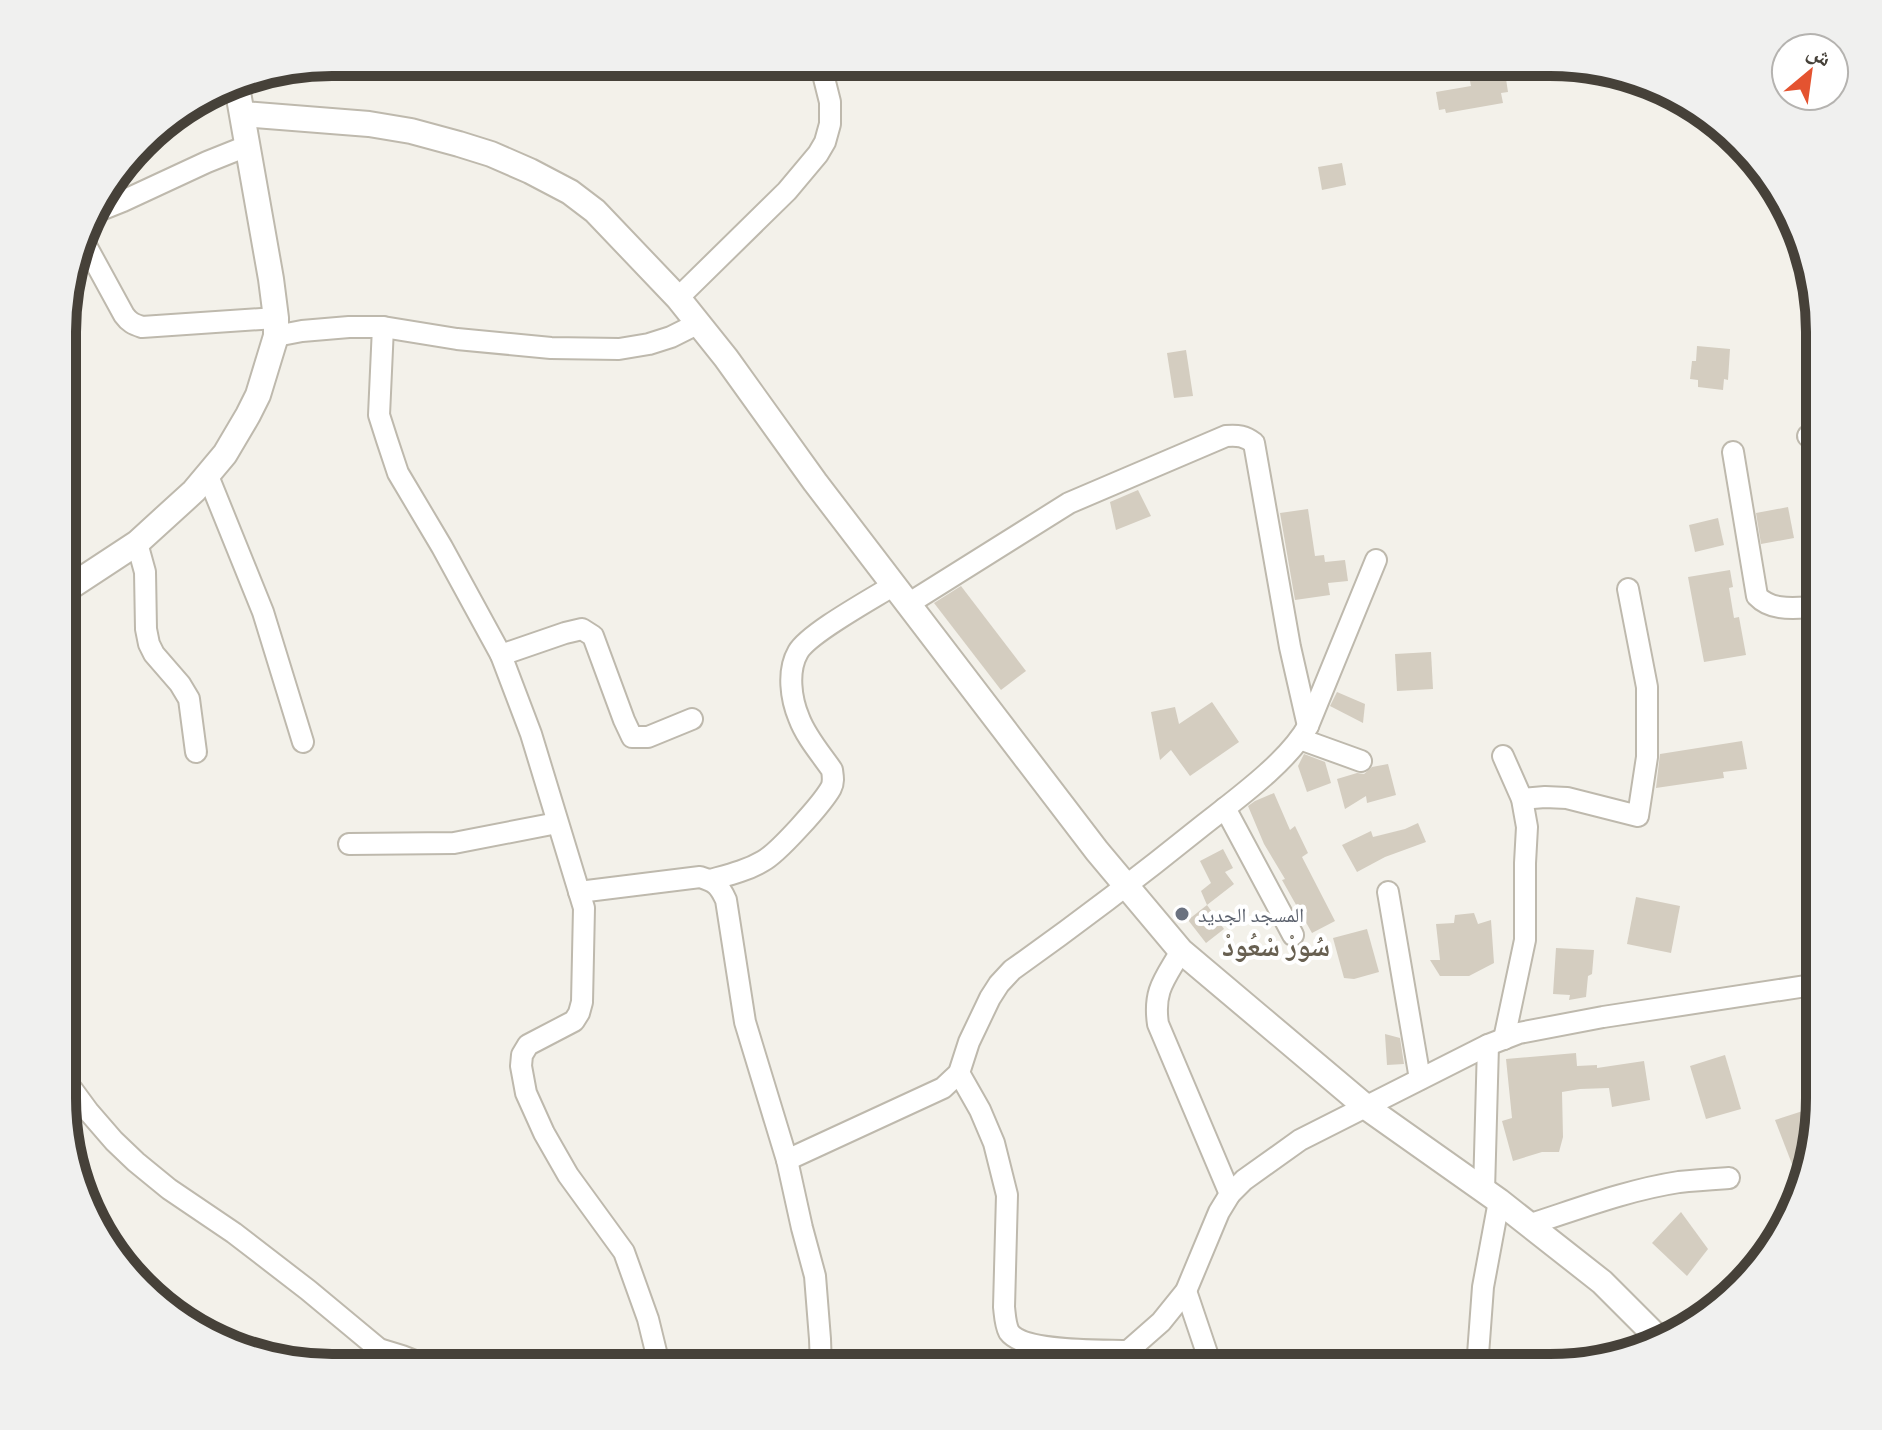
<svg xmlns="http://www.w3.org/2000/svg" width="1882" height="1430" font-family="'Archivo Narrow','Noto Naskh Arabic',sans-serif">
	<rect width="100%" height="100%" fill="#f3f1ea"/>
	<g fill="#d4cdc0">
		<polygon points="1491,78 1492,81 1506,79 1508,92 1501,93 1503,103 1446,113 1445,109 1439,110 1436,92 1471,86 1470,81"/>
		<polygon points="1342,163 1346,185 1322,190 1318,167"/>
		<polygon points="1697,346 1730,349 1728,380 1724,379 1723,390 1698,387 1698,380 1690,379 1692,361 1696,361"/>
		<polygon points="1186,350 1193,396 1174,398 1167,353"/>
		<polygon points="1138,490 1151,516 1116,530 1110,502"/>
		<polygon points="1788,507 1794,538 1761,544 1756,513"/>
		<polygon points="1308,509 1315,556 1324,555 1325,562 1345,560 1348,581 1328,583 1330,595 1295,600 1280,513"/>
		<polygon points="1718,518 1724,545 1695,552 1689,525"/>
		<polygon points="1730,570 1733,587 1729,588 1734,618 1739,617 1746,655 1704,662 1688,577"/>
		<polygon points="961,586 1026,671 1001,690 934,603"/>
		<polygon points="1431,652 1433,689 1397,691 1395,654"/>
		<polygon points="1337,692 1365,704 1363,723 1330,706"/>
		<polygon points="1212,702 1239,742 1190,776 1171,750 1160,760 1151,712 1175,707 1179,724"/>
		<polygon points="1742,741 1747,769 1723,772 1724,778 1656,788 1660,754"/>
		<polygon points="1304,754 1325,762 1331,783 1307,792 1298,766"/>
		<polygon points="1388,764 1396,795 1367,803 1366,796 1345,809 1337,779 1357,773 1364,774 1372,767"/>
		<polygon points="1274,793 1290,830 1295,826 1308,853 1302,857 1335,921 1312,933 1282,880 1285,879 1264,844 1248,806 1255,801"/>
		<polygon points="1418,823 1426,842 1385,857 1357,872 1342,845 1371,831 1373,837 1405,829"/>
		<polygon points="1223,849 1233,868 1225,872 1234,884 1207,905 1201,891 1211,883 1200,861"/>
		<polygon points="1636,897 1680,906 1671,953 1627,944"/>
		<polygon points="1207,905 1224,929 1206,943 1188,920"/>
		<polygon points="1474,913 1478,924 1491,920 1494,963 1469,976 1440,976 1430,960 1440,960 1436,924 1454,923 1455,915"/>
		<polygon points="1367,929 1379,972 1354,979 1344,978 1333,938"/>
		<polygon points="1556,948 1594,950 1592,974 1588,976 1586,997 1569,1000 1570,995 1553,994"/>
		<polygon points="1385,1034 1400,1038 1404,1064 1387,1065"/>
		<polygon points="1576,1053 1577,1066 1597,1065 1597,1068 1644,1061 1650,1100 1612,1107 1609,1088 1580,1089 1562,1092 1563,1137 1559,1152 1542,1152 1513,1161 1502,1121 1512,1118 1506,1059"/>
		<polygon points="1725,1055 1741,1109 1706,1119 1690,1066"/>
		<polygon points="1812,1108 1818,1121 1802,1190 1775,1120"/>
		<polygon points="1681,1212 1708,1249 1687,1276 1652,1243"/>
	</g>
	<g fill="none" stroke-linecap="round" stroke-linejoin="round">
		<g stroke="#beb9ad" stroke-width="24">
			<g id="minor">
				<polyline points="93,213 123,201 207,162 247,146"/>
				<path d="M83,240l41,75c5,7 9,9 18,12l134,-9"/>
				<polyline points="678,298 787,191 818,154 825,142 830,124 830,102 820,62"/>
				<polyline points="383,327 379,415 387,440 398,473 442,547 501,655 531,734 584,908 582,1002 579,1013 574,1021 528,1045 522,1055 521,1066 526,1093 544,1133 568,1175 624,1252 648,1319 660,1368"/>
				<polyline points="276,336 302,331 349,327 383,327 457,339 551,348 619,349 649,344 671,337 699,323"/>
				<polyline points="1808,436 1820,432"/>
				<path d="M1733,452l24,144c16,17 42,11 63,11"/>
				<polyline points="208,476 263,612 303,742"/>
				<polyline points="137,543 145,572 146,629 149,644 154,654 180,684 189,699 196,752"/>
				<path d="M908,604l161,-101 157,-67c12,-1 19,0 28,7l36,204 18,79"/>
				<polyline points="501,655 565,633 582,629 593,636 624,720 632,737 648,737 692,719"/>
				<polyline points="1300,739 1361,761"/>
				<polyline points="1503,756 1522,799 1527,827 1525,863 1525,940 1504,1039"/>
				<polyline points="1522,799 1545,797 1567,798 1638,816 1647,757 1647,687 1628,589"/>
				<polyline points="1225,808 1293,935"/>
				<polyline points="349,844 454,843 557,823"/>
				<path d="M710,880c18,-5 36,-9 53,-19 15,-8 59,-57 68,-73 3,-6 2,-11 1,-18 -11,-16 -26,-33 -33,-52 -8,-19 -12,-47 -1,-66 11,-19 74,-53 96,-67"/>
				<path d="M579,892l121,-15c16,5 19,8 26,23l19,122 42,138 15,68 13,48 5,63 1,29"/>
				<polyline points="1388,892 1420,1079"/>
				<path d="M1181,951c-16,28 -28,39 -23,73l72,170"/>
				<path d="M959,1073l21,37 14,33 13,52 -3,112c1,8 1,17 5,25 15,21 93,18 119,19"/>
				<polyline points="63,1077 88,1111 114,1141 136,1162 169,1189 234,1233 308,1290 379,1349 402,1356 430,1367"/>
				<path d="M787,1160l156,-72 16,-15 10,-31 21,-44 9,-14 13,-14c65,-46 128,-94 190,-144 33,-26 86,-64 106,-100l68,-166"/>
				<polyline points="1484,1191 1488,1045"/>
				<path d="M1528,1225c50,-16 99,-35 151,-43 17,-2 34,-3 50,-4"/>
				<polyline points="1186,1291 1212,1368"/>
				<polyline points="359,1367 379,1349"/>
				<polyline points="800,1368 820,1363"/>
				<polyline points="1115,1368 1128,1351 1161,1322 1186,1291 1219,1212 1230,1194 1244,1180 1300,1140 1488,1045 1519,1033 1603,1017 1819,984"/>
				<polyline points="1477,1368 1483,1287 1499,1201"/>
			</g>
		</g>
		<g stroke="#beb9ad" stroke-width="28">
			<g id="tertiary">
				<polyline points="243,114 369,124 411,131 459,144 491,154 530,171 570,192 595,211 678,298 726,358 815,482 1097,851 1181,951 1366,1107 1499,1201 1602,1282 1662,1342"/>
				<polyline points="64,591 137,543 194,491 225,454 248,415 258,395 276,336 276,318 271,279 236,81"/>
			</g>
		</g>
		<use href="#minor" stroke="#fff" stroke-width="20"/>
		<use href="#tertiary" stroke="#fff" stroke-width="24"/>
	</g>
	<circle fill="#6b7280" stroke="#fff" stroke-width="3" cx="1182" cy="914" r="8"/>
	<g text-anchor="middle" dominant-baseline="central" stroke-width="8" stroke-linejoin="round" paint-order="stroke">
		<g font-size="20" fill="#5b616d" stroke="#fff" text-anchor="start">
			<text x="1198" y="914">المسجد الجديد</text>
		</g>
		<g font-size="28" font-weight="bold" fill="#686051" stroke="#fff">
			<text x="1276" y="946">سُورْ سْعُودْ</text>
		</g>
	</g>
	<path d="M0 0H1882V1430H0ZM332 76H1550A256 256 0 0 1 1806 332V1098A256 256 0 0 1 1550 1354H332A256 256 0 0 1 76 1098V332A256 256 0 0 1 332 76Z" fill="#f0f0ef" fill-rule="evenodd"/>
	<path fill="none" stroke="#464139" stroke-width="10" d="M332 76H1550A256 256 0 0 1 1806 332V1098A256 256 0 0 1 1550 1354H332A256 256 0 0 1 76 1098V332A256 256 0 0 1 332 76Z"/>
	<g transform="translate(1810 72) rotate(29)"><circle r="38" fill="#ffffff" stroke="#b5b3b0" stroke-width="2"/>
	<path d="M0-6L14 30L0 20L-14 30Z" fill="#e45330"/>
	<text y="-12" font-size="22" font-weight="bold" text-anchor="middle" fill="#464139">ش</text>
	</g>
</svg>
